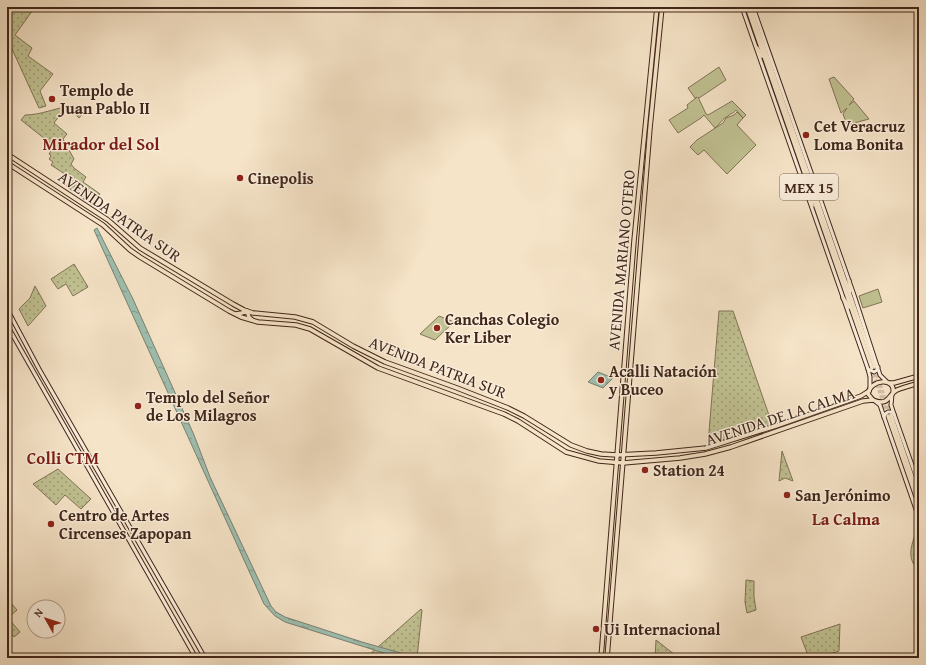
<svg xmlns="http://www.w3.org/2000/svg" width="926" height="665" font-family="'Gentium Book Plus',serif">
	<defs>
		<pattern id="grass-dots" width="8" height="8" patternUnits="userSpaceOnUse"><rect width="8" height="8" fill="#c1c293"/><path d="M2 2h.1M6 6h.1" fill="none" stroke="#9e9d77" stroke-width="1.8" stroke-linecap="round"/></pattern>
		<pattern id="water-ripples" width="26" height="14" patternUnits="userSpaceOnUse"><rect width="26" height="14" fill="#9ebfaf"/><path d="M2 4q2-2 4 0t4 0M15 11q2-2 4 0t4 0" fill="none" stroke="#829b8e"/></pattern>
	</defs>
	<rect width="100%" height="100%" fill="#f6e4c8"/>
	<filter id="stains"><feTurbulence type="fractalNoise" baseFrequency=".005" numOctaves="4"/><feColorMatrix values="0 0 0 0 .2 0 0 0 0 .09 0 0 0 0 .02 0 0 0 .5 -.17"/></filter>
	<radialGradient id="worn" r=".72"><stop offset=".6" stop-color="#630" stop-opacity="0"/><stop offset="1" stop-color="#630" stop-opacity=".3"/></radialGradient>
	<g fill="url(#grass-dots)" stroke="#817456">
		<polygon points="7,7 35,7 15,35 32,48 28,56 53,74 40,91 46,106 39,108 7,38"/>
		<path d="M71,106l15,3 -7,9 -8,-8 -1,1 -5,-3 -11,15 13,11 -4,5 11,20 -3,5 3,4 12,9 -3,5 17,12 -8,11 -26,-19 5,-8 -20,-13 2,-3 -4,-3 2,-3 -2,-2 5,-8 -33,-26 4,-5c16,0 30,-7 46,-9z"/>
		<polygon points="74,264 88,287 73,296 66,284 58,289 51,279"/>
		<polygon points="35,286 46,306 28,326 19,309 30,298"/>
		<polygon points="719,311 733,311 772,424 745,434 708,444"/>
		<polygon points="782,451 793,481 785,478 779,481"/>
		<polygon points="58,469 91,499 81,509 65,495 56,505 33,484"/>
		<path d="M918,528h1v42c-14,-11 -7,-28 -1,-42z"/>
		<polygon points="746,580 754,581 754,597 756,610 747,613 745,602"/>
		<polygon points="7,602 9,605 11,603 17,610 8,618 20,632 14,637 7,628"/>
		<polygon points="421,609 422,610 417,658 384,658 370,654"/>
		<polygon points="840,624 839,651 818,658 809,658 801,637"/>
		<polygon points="656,640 679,658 655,658"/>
	</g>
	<g fill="#c1c293" stroke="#817456">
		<path d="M719,67l7,13 -27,18 -1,-1 8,17 2,1 24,-14 14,14 -3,3 -7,-8c-3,4 -5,3 -8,6 -5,2 -8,8 -13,12l-11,-13 -3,3 -23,15 -9,-13 19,-12 -1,-3 10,-8 -2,1 -7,-10z"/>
		<polygon points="834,77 854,99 849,105 854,101 869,119 847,125 843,114 847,108 841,113 829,79"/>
		<polygon points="737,112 743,118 737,125 756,145 727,174 704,150 698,155 690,147 697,140 723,123 726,118 734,115"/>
		<polygon points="878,289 882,302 863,308 859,296"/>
		<polygon points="439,316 454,322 435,340 420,334"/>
	</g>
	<g fill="url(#water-ripples)" stroke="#798273">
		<polygon points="97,228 133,299 194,435 210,477 271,606 276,612 285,617 362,642 418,658 400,658 285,622 275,616 264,604 94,230"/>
		<polygon points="598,372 613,378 603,388 588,382"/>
	</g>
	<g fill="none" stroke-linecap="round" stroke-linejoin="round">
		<g stroke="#d2bea5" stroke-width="3.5" stroke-dasharray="3.5 2" stroke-linecap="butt">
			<polyline points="872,369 887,414"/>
			<polyline points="875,369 890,414"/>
		</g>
		<g stroke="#412619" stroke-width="5">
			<g id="secondary">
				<polyline points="742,7 868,369 870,377 870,388"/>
				<polyline points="753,7 854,295 880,375 886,381"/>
				<polyline points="7,309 39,369 205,658"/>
				<polyline points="7,325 196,658"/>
				<polyline points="868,369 874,372 877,370 878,367"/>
				<polyline points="892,394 891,405 894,414 919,485"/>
				<polyline points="875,401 880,405 884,417 919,518"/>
				<polyline points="884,417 885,414 888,412 892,412 894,414"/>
			</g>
		</g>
		<g stroke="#412619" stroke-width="5.5">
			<g id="primary">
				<polyline points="747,7 872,368"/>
				<polyline points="750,7 875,367"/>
				<polyline points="757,48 762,56"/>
				<polyline points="7,154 108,220 140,248 233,304 244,310 253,313 295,317 313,322 353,346 385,362 457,388 508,408 524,416 571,445 587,451 601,454 617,455 656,453 706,448 776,426 861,396 869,391"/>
				<polyline points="7,163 103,225 130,250 140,257 229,311 241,317 258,322 296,325 310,329 378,368 504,414 518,421 566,452 599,461 623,463 680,458 705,454 731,447 863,401 873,400"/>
				<polyline points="811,198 812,206"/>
				<polyline points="849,281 850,291"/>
				<polyline points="843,298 849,307"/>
				<polyline points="236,314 242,313 247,311 249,317 252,320"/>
				<polyline points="890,383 894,383 919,376"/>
				<path d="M893,393c3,-16 -23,-14 -25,1l5,6c17,7 15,-6 24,-10 7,-3 15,-5 22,-7"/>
				<polyline points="891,415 919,497"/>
				<polyline points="888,416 919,505"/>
				<polyline points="601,658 634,241 657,7"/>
				<polyline points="607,658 650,128 662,7"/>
			</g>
		</g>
		<use href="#secondary" stroke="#f9eddb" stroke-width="3"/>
		<use href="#primary" stroke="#f6e4c8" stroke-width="3.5"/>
	</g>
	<g fill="#8f2418" stroke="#f9eddb" stroke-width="1.5">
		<circle cx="52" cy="99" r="4"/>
		<circle cx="806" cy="135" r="4"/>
		<circle cx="240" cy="178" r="4"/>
		<circle cx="437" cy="328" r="4"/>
		<circle cx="601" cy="380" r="4"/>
		<circle cx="138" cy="406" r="4"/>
		<circle cx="645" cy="470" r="4"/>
		<circle cx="787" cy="495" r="4"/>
		<circle cx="51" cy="524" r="4"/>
		<circle cx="596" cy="629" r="4"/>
	</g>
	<g text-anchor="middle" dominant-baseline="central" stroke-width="3" stroke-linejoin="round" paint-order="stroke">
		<rect fill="#f9eddb" stroke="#786253" stroke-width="1" x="780" y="174" width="58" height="26" rx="3"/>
		<g font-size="15" font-weight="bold" fill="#412619">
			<text x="809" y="187">MEX 15</text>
		</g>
		<g font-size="16" font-weight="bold" fill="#412619" stroke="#f9eddb" text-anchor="start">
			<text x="60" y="90">Templo de<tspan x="60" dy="18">Juan Pablo II</tspan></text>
			<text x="814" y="126">Cet Veracruz<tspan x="814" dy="18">Loma Bonita</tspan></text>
			<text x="248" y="178">Cinepolis</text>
			<text x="445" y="319">Canchas Colegio<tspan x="445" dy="18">Ker Liber</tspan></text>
			<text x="609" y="371">Acalli Natación<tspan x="609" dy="18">y Buceo</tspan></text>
			<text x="146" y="397">Templo del Señor<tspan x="146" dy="18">de Los Milagros</tspan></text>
			<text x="653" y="470">Station 24</text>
			<text x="795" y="495">San Jerónimo</text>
			<text x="59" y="515">Centro de Artes<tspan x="59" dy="18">Circenses Zapopan</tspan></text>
			<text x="604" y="629">Ui Internacional</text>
		</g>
		<g font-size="16" fill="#412619" stroke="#f9eddb">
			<text transform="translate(120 216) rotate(35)">AVENIDA PATRIA SUR</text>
			<text transform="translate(621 260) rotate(-85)">AVENIDA MARIANO OTERO</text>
			<text transform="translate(438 367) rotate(21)">AVENIDA PATRIA SUR</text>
			<text transform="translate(780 416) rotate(-18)">AVENIDA DE LA CALMA</text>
		</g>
		<g font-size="17" font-weight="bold" fill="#7a1f14" stroke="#f9eddb">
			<text x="101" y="143">Mirador del Sol</text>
			<text x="63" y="457">Colli CTM</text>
			<text x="846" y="518">La Calma</text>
		</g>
	</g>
	<rect width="926" height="665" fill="none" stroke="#f6e4c8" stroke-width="24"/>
	<rect x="8" y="8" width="910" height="649" fill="none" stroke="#412619" stroke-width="2"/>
	<rect x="12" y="12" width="902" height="641" fill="none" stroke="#412619"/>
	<g transform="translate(46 619) rotate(309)"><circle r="19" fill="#f9eddb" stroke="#af9d8d"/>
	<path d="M0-3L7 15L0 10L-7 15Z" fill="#8f2418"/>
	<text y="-6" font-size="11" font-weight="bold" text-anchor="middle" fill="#412619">N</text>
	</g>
	<rect width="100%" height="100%" filter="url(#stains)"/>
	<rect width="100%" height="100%" fill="url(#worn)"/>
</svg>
